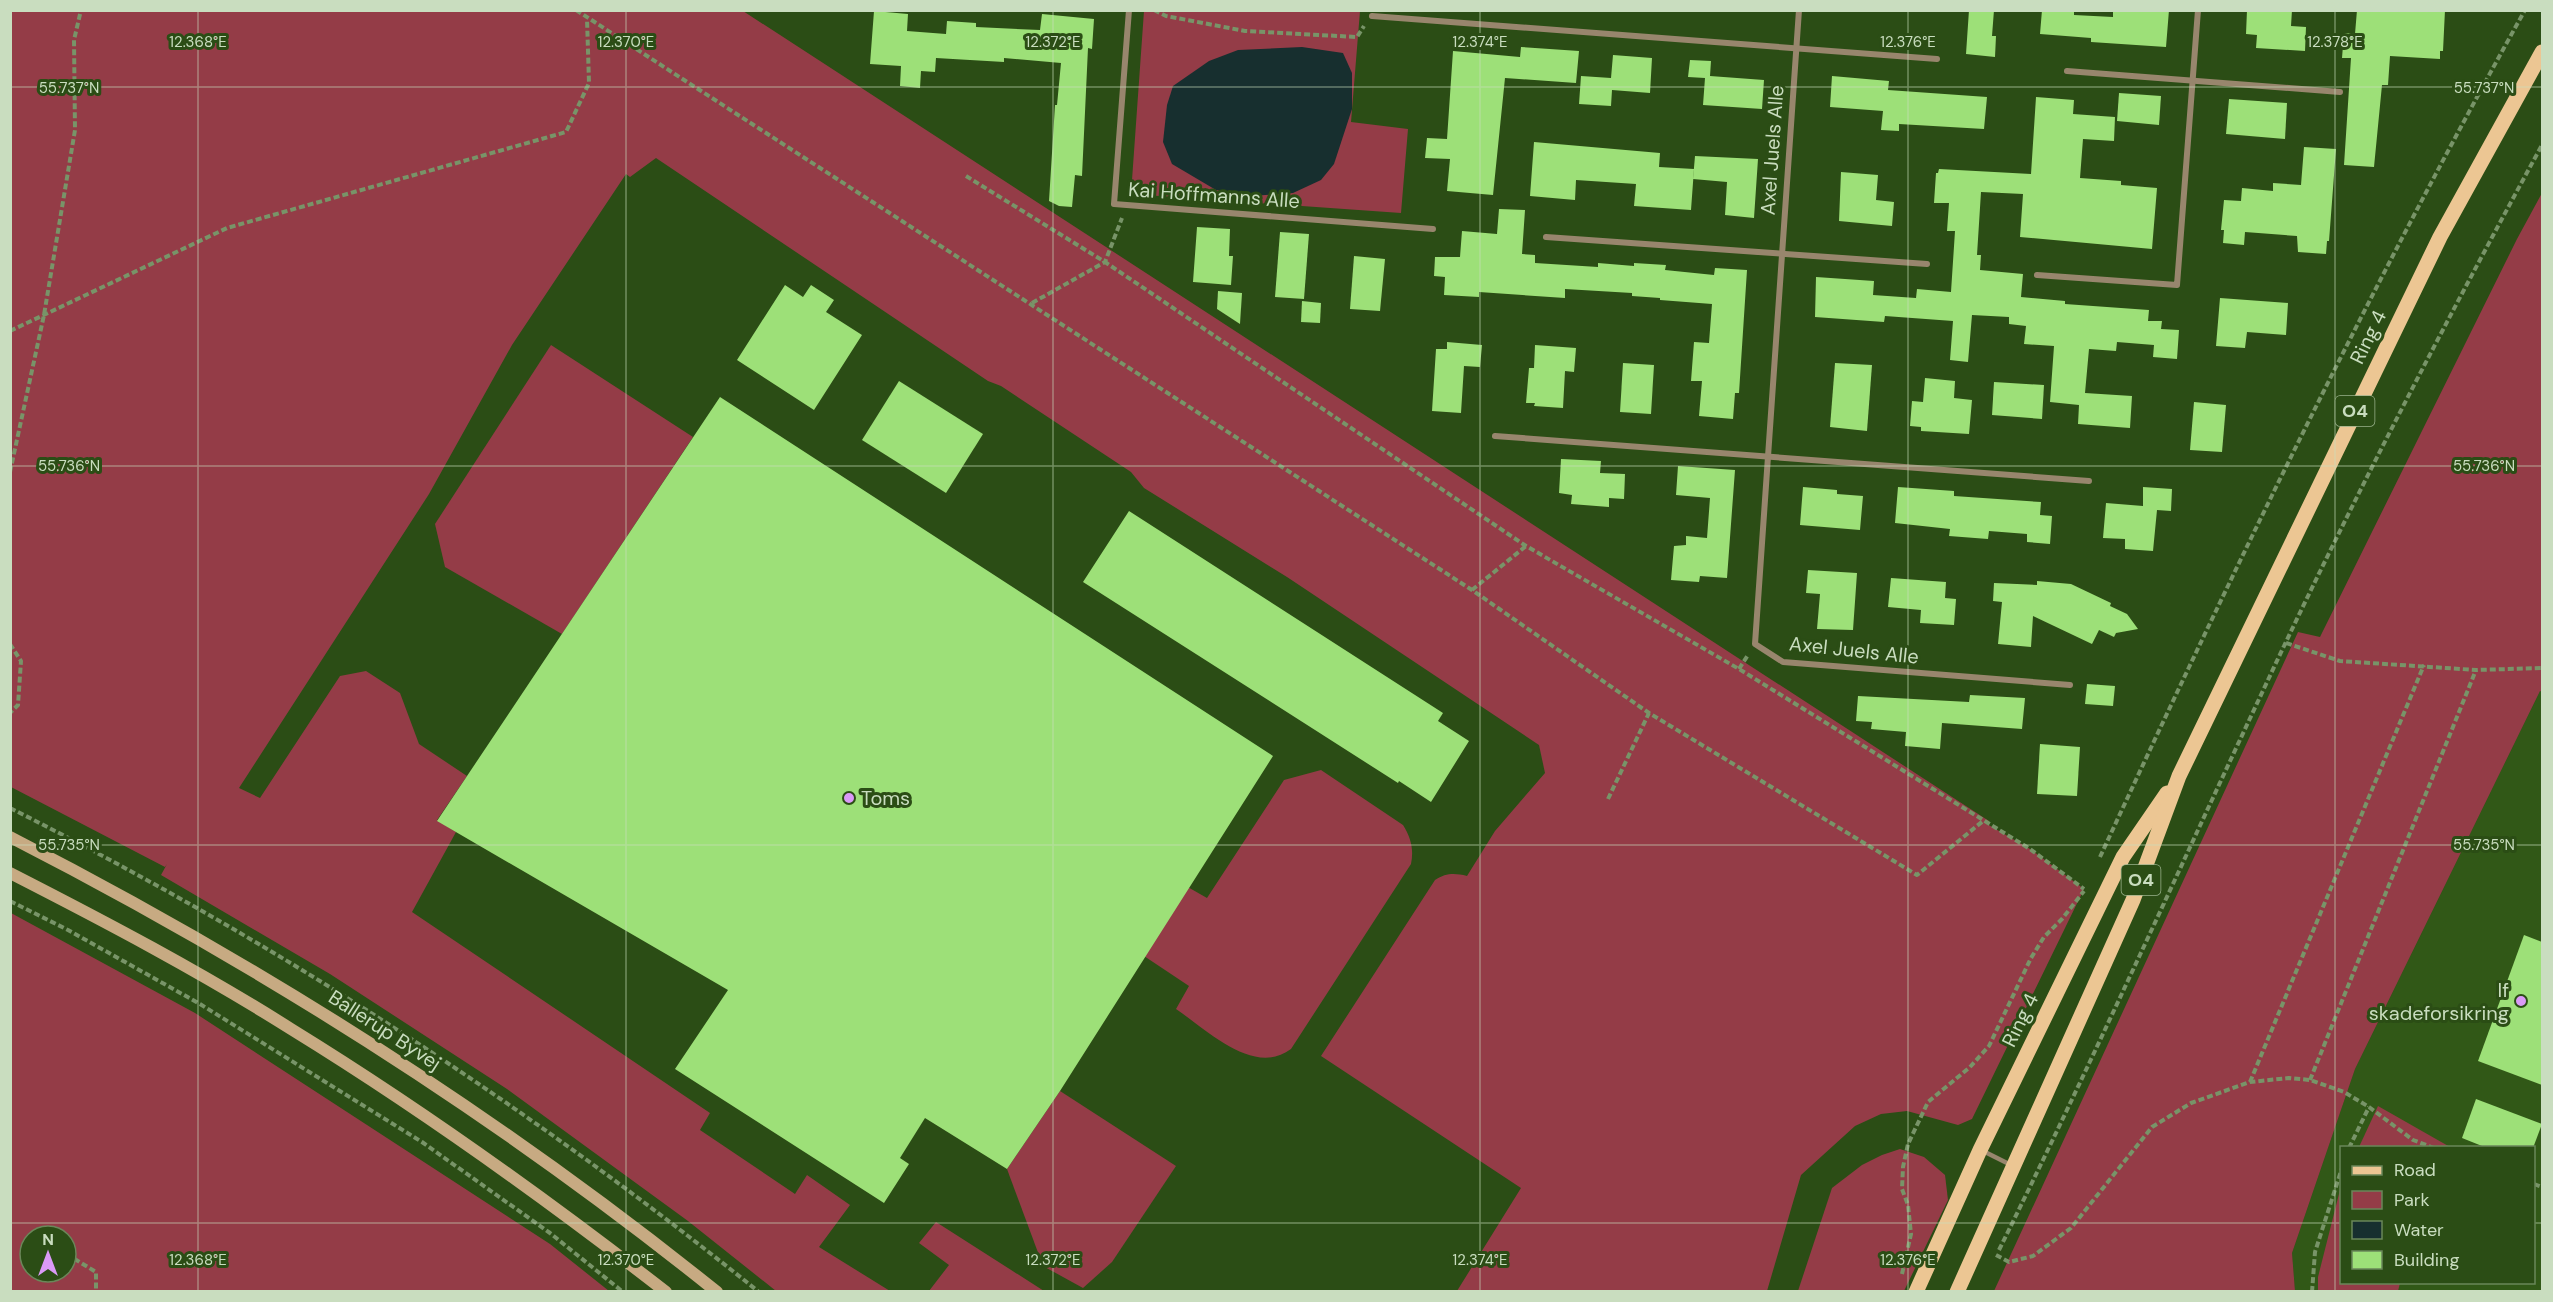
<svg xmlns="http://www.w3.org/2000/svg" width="2553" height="1302" font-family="'DM Sans',sans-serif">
	<rect width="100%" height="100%" fill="#2b4d15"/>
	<path fill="#315817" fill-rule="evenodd" d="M2540,691l2,1v599h-247l-3,-38 63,-184zM2342,1148h192v134h-192z"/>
	<g fill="#943c47" fill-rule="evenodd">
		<path d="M10,11h733l1246,810 -2,3 43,25 54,40 -112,230 -14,6 -51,-14 -26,3 -26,12 -54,49 -34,116h-310l64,-103 -200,-132 114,-176c11,-7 19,-7 32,-4l28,-45 50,-58 -6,-28 -252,-168 -143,-89 -13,-16 -130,-86 -13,-5 -332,-223 -26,19 -4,-3 -114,171 -83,149 -190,294 21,10 80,-122 26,-5 34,22 19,51 48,32 -30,44 19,12 -44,80 298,201 -10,17 95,64 12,-19 43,30 -31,42 71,44h-114l-88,-70 -181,-132 -177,-115 -169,-99 6,-11 -2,3 -154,-80z"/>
		<polygon points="1144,11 1360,11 1351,122 1408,129 1401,213 1131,194"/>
		<polygon points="2542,193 2542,692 2540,691 2355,1069 2292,1253 2295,1291 1994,1291 2298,632 2320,637 2517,239"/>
		<polygon points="551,345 693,437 562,634 445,567 435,524"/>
		<path d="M1321,770l82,55c8,13 11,24 8,39l-120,185c-37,28 -84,-19 -115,-40l13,-23 -48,-32 45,-68 21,12 77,-118z"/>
		<path d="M11,913l184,100 355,231 59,47h-598zM30,1236h36v36h-36z"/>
		<polygon points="1060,1091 1176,1166 1112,1262 1083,1288 1043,1266 1007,1169"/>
		<polygon points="2378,1106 2450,1147 2359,1147"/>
		<polygon points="1900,1149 1924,1157 1945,1175 1948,1200 1904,1291 1798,1291 1832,1188 1862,1165 1882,1155"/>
		<polygon points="2341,1186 2342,1282 2400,1283 2398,1291 2318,1291 2318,1277"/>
		<polygon points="936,1222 1044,1291 929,1291 949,1265 919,1243"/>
	</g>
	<polygon fill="#172f2f" points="1302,47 1343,53 1352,73 1352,109 1334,164 1321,180 1293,193 1252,196 1216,190 1172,164 1163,142 1167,105 1173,86 1209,61 1238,50"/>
	<g fill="#9de078">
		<polygon points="1969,10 1994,10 1992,36 1996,36 1995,57 1966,54"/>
		<polygon points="2042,10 2074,10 2074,15 2113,17 2113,10 2169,10 2166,47 2091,42 2091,38 2040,34"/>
		<polygon points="2247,10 2292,10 2291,26 2306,27 2305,51 2256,48 2257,35 2246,34"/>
		<polygon points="2357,10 2445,10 2443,51 2440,51 2440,59 2390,56 2388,85 2382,85 2374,167 2344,165 2351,58 2342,58 2344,33 2355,34"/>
		<polygon points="874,11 908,14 907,31 946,34 947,21 976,23 976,27 1040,30 1042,14 1094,19 1092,49 1088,48 1082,176 1075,175 1072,207 1059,206 1049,201 1055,105 1057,105 1061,63 1004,58 1004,62 936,58 935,72 921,71 920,88 900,86 901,66 870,64"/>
		<polygon points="1521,47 1579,51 1576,83 1505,78 1493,195 1447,191 1450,159 1425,158 1427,138 1447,139 1453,51 1520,57"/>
		<polygon points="1613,55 1652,58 1650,93 1612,90 1611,106 1579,104 1581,76 1611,78"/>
		<polygon points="1690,60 1711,61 1710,76 1764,80 1762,109 1703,105 1705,78 1688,77"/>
		<polygon points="1832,76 1889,81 1888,90 1987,97 1984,129 1899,124 1899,131 1881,130 1883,111 1830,107"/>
		<polygon points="2119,93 2161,96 2159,125 2117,121"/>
		<polygon points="2036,97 2074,100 2073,114 2115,117 2114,141 2083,139 2080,178 2121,181 2121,185 2157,188 2152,249 2020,237 2023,194 1981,192 1977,255 1981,255 1980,270 2023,274 2021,297 2065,301 2065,304 2149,310 2148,321 2162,321 2161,329 2179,330 2177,359 2153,357 2154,345 2117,342 2116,351 2089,349 2085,393 2132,396 2130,428 2078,424 2079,405 2050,402 2054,346 2024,344 2026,326 2009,324 2009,317 1972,315 1968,362 1950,360 1953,321 1885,316 1884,322 1815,317 1816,277 1874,281 1873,295 1916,298 1917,289 1951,292 1955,231 1947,231 1949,203 1934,203 1936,173 1938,173 1939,169 2031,174"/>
		<polygon points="2229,99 2287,103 2285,139 2226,134"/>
		<polygon points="1534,142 1660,153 1659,167 1694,169 1691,210 1634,206 1636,184 1576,180 1575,200 1530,196"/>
		<polygon points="2304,147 2336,149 2329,241 2327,241 2326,254 2298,252 2297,236 2245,232 2244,245 2223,243 2224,230 2221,230 2224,200 2241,201 2242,188 2273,191 2273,183 2301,185"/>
		<polygon points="1695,156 1758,159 1754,218 1725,215 1727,182 1693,179"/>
		<polygon points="1841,172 1878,175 1876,200 1894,202 1892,226 1839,221"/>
		<polygon points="1499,209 1525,210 1522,254 1535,255 1535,263 1598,267 1598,263 1634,266 1634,263 1666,265 1665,270 1714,275 1715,268 1747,270 1739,393 1735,393 1733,419 1699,416 1702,381 1691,381 1694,342 1709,343 1712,304 1660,300 1660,298 1632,296 1632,293 1565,289 1565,298 1479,292 1479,297 1444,295 1445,277 1434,276 1435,257 1460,257 1462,231 1497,234"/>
		<polygon points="1197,227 1230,229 1229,256 1233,256 1231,285 1193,282"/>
		<polygon points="1280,232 1309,234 1304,299 1275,297"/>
		<polygon points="1354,256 1385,259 1380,311 1350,309"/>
		<polygon points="785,285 803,297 811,285 834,300 826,312 862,335 814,410 737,360"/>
		<polygon points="1218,291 1242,293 1240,324 1217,309"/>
		<polygon points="2220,298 2288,303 2286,335 2247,332 2245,348 2216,346"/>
		<polygon points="1302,301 1321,303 1320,323 1301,322"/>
		<polygon points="1447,342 1482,345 1480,367 1464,366 1461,413 1432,411 1436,349 1447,349"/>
		<polygon points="1535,345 1576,348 1574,372 1565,371 1563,408 1534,406 1535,403 1526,403 1529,368 1534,368"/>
		<polygon points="1623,363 1654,365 1651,414 1620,412"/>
		<polygon points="1835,363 1872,365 1867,431 1830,427"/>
		<polygon points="1925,378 1955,381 1954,398 1972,400 1969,434 1921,431 1921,427 1910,426 1912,401 1923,402"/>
		<polygon points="899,381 983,434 946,493 862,440"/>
		<polygon points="1994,382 2044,385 2042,419 1992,415"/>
		<polygon points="720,397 1273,756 1060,1091 1007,1169 925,1118 900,1158 909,1164 884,1203 675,1069 728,990 437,821"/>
		<polygon points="2194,402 2226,405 2222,452 2190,450"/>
		<polygon points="1561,459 1601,461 1600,473 1625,474 1624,499 1609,498 1609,507 1571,504 1572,495 1559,493"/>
		<polygon points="1678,466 1735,470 1727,578 1700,576 1699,582 1671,580 1674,546 1686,545 1686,536 1707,538 1710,498 1676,495"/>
		<polygon points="1803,487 1837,490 1837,494 1863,496 1860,530 1800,525"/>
		<polygon points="1898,487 1954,491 1954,496 2041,502 2040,515 2052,516 2050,544 2027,542 2027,534 1989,531 1988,539 1949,536 1950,529 1895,523"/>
		<polygon points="2143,487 2172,489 2171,511 2157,510 2153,551 2125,549 2125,539 2103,538 2106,503 2143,506"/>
		<polygon points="1129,511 1443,713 1438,721 1469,741 1431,802 1399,781 1398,783 1083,582"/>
		<polygon points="1808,570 1857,573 1853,630 1817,629 1820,594 1806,593"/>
		<polygon points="1891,578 1946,582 1945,598 1956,599 1954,625 1920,623 1921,610 1888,607"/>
		<polygon points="2037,581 2071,584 2111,603 2110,606 2127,614 2138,629 2116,633 2114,637 2099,630 2092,644 2033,616 2031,647 1998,644 2002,602 1993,601 1994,583 2037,585"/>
		<polygon points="2087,684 2115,686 2113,706 2085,704"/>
		<polygon points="1970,695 2025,698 2022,729 1942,723 1940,749 1905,746 1906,732 1871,729 1872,722 1856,721 1858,696 1969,702"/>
		<polygon points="2040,744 2080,747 2077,796 2037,794"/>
		<polygon points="2524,935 2542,942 2542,1085 2478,1061"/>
		<polygon points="2476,1099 2542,1124 2533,1148 2487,1148 2462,1138"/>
	</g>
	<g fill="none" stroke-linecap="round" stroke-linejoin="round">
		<g stroke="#789468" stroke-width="4" stroke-dasharray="6 3" stroke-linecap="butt">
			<polyline points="576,10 1472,590 1649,713 1917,875 1983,821"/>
			<polyline points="1154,10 1166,16 1245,31 1357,37 1364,26"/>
			<polyline points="966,176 1105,262 1526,546 1739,669 2030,849 2084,889"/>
			<polyline points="1032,303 1105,262 1122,218"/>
			<polyline points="10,331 227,228 566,132 589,83 587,19"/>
			<polyline points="10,472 44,315 75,130 74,40 81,10"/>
			<polyline points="1472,590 1526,546"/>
			<polyline points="2286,643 2340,661 2476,670 2542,668"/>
			<polyline points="10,644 21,661 18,705 10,713"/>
			<polyline points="1739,669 1748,655"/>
			<polyline points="1608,799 1649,713"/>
			<path d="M10,808c267,134 517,297 749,484"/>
			<path d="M2100,857c133,-287 271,-571 425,-847"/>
			<polyline points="10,901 68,930 200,1004 422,1142 550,1233 623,1292"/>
			<polyline points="2310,1080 2476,670"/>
			<polyline points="2250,1082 2424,665"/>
			<polyline points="2349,1148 2369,1107"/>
			<polyline points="2534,1184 2542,1187"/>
			<polyline points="66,1243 73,1258 96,1272 96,1292"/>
			<path d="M1999,1250c99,-200 190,-403 285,-604 81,-170 168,-336 258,-501"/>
			<polyline points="1996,1255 2009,1262 2033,1256 2071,1228 2152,1127 2191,1103 2250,1082 2289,1078 2310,1080 2344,1092 2369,1107 2413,1140 2434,1148"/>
			<polyline points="1902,1274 1911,1234 1908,1205 1902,1189 1903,1167 1908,1144 1928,1102 1970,1067 1989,1046 2031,958 2044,937 2062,919 2084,891"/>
			<polyline points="2312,1292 2315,1252 2342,1168"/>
		</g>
		<polyline stroke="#98866d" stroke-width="4.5" points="1981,1150 2011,1165"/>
		<g stroke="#98866d" stroke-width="6">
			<polyline points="1129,10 1114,204 1433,229"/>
			<polyline points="1799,10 1755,644 1783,662 2070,685"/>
			<polyline points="1372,16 1937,59"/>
			<polyline points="2067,71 2340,92"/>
			<polyline points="1546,237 1927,264"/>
			<polyline points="2037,275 2177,285 2198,10"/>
			<polyline points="1495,436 2089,481"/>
		</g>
		<g stroke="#c7aa82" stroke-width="12">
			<path d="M10,837c250,128 488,279 707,455"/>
			<path d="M10,873c96,49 191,99 281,156 130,80 254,169 375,263"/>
		</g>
		<g stroke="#ecc693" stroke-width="15">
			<polyline points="1916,1292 1980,1150 2123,857 2167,793"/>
			<polyline points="1957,1292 2133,900 2179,776 2440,237 2542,52"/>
		</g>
	</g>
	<path fill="none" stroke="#c9ddbf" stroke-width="1.5" stroke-opacity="0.45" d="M198,10v1282M626,10v1282M1053,10v1282M1480,10v1282M1908,10v1282M2335,10v1282M10,87h2532M10,466h2532M10,845h2532M10,1223h2332M2534,1223h8"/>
	<g fill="#da9af6" stroke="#2b4d15" stroke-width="2">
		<circle cx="849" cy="798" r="6"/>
		<circle cx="2521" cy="1001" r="6"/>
	</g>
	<g text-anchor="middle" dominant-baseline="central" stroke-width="6" stroke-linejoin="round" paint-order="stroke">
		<g fill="#2b4d15" stroke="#9ab28c" stroke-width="1.5">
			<rect x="2335.5" y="396" width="39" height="30" rx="4.5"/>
			<rect x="2121.5" y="865" width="39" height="30" rx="4.5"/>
		</g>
		<g font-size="18" font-weight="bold" fill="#c9ddbf">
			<text x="2355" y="411">O4</text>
			<text x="2141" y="880">O4</text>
		</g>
		<g font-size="20" fill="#c9ddbf" stroke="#2b4d15">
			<text transform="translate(1772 150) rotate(-86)">Axel Juels Alle</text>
			<text transform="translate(1214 195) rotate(4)">Kai Hoffmanns Alle</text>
			<text transform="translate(2368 337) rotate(-64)">Ring 4</text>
			<text transform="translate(1854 650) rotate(6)">Axel Juels Alle</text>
			<text transform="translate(2020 1020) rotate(-64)">Ring 4</text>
			<text transform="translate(385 1030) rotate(33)">Ballerup Byvej</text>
		</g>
		<g font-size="20" fill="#c9ddbf" stroke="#2b4d15" text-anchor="start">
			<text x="861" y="798">Toms</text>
			<text x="2509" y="990" text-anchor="end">If<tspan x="2509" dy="23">skadeforsikring</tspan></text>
		</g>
	</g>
	<g font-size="15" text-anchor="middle" fill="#c9ddbf" stroke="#2b4d15" stroke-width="6" stroke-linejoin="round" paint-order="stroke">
		<text x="198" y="47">12.368°E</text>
		<text x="626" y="47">12.370°E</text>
		<text x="1053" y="47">12.372°E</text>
		<text x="1480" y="47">12.374°E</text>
		<text x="1908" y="47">12.376°E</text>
		<text x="2335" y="47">12.378°E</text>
		<text x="69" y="93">55.737°N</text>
		<text x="2484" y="93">55.737°N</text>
		<text x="69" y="471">55.736°N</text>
		<text x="2484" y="471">55.736°N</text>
		<text x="69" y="850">55.735°N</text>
		<text x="2484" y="850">55.735°N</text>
		<text x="198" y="1265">12.368°E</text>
		<text x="626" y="1265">12.370°E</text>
		<text x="1053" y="1265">12.372°E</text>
		<text x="1480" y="1265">12.374°E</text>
		<text x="1908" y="1265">12.376°E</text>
	</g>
	<rect width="2553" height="1302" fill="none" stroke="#c9ddbf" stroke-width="24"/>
	<rect x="2340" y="1146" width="195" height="138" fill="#2b4d15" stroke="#6a8759" stroke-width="1.5"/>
	<rect x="2352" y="1166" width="30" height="9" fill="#ecc693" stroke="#6a8759" stroke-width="1.5"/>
	<text x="2394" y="1176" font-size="18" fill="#c9ddbf">Road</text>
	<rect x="2352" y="1191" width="30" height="18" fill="#943c47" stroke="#6a8759" stroke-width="1.5"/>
	<text x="2394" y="1206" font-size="18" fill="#c9ddbf">Park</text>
	<rect x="2352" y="1221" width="30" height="18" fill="#172f2f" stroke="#6a8759" stroke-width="1.5"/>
	<text x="2394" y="1236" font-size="18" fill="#c9ddbf">Water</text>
	<rect x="2352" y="1251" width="30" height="18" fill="#9de078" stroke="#6a8759" stroke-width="1.5"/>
	<text x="2394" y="1266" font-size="18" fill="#c9ddbf">Building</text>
	<g transform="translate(48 1254)"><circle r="28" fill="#2b4d15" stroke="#6a8759" stroke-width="1.5"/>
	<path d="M0-4.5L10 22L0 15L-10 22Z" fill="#da9af6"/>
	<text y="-9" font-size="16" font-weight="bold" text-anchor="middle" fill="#c9ddbf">N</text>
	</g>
</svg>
